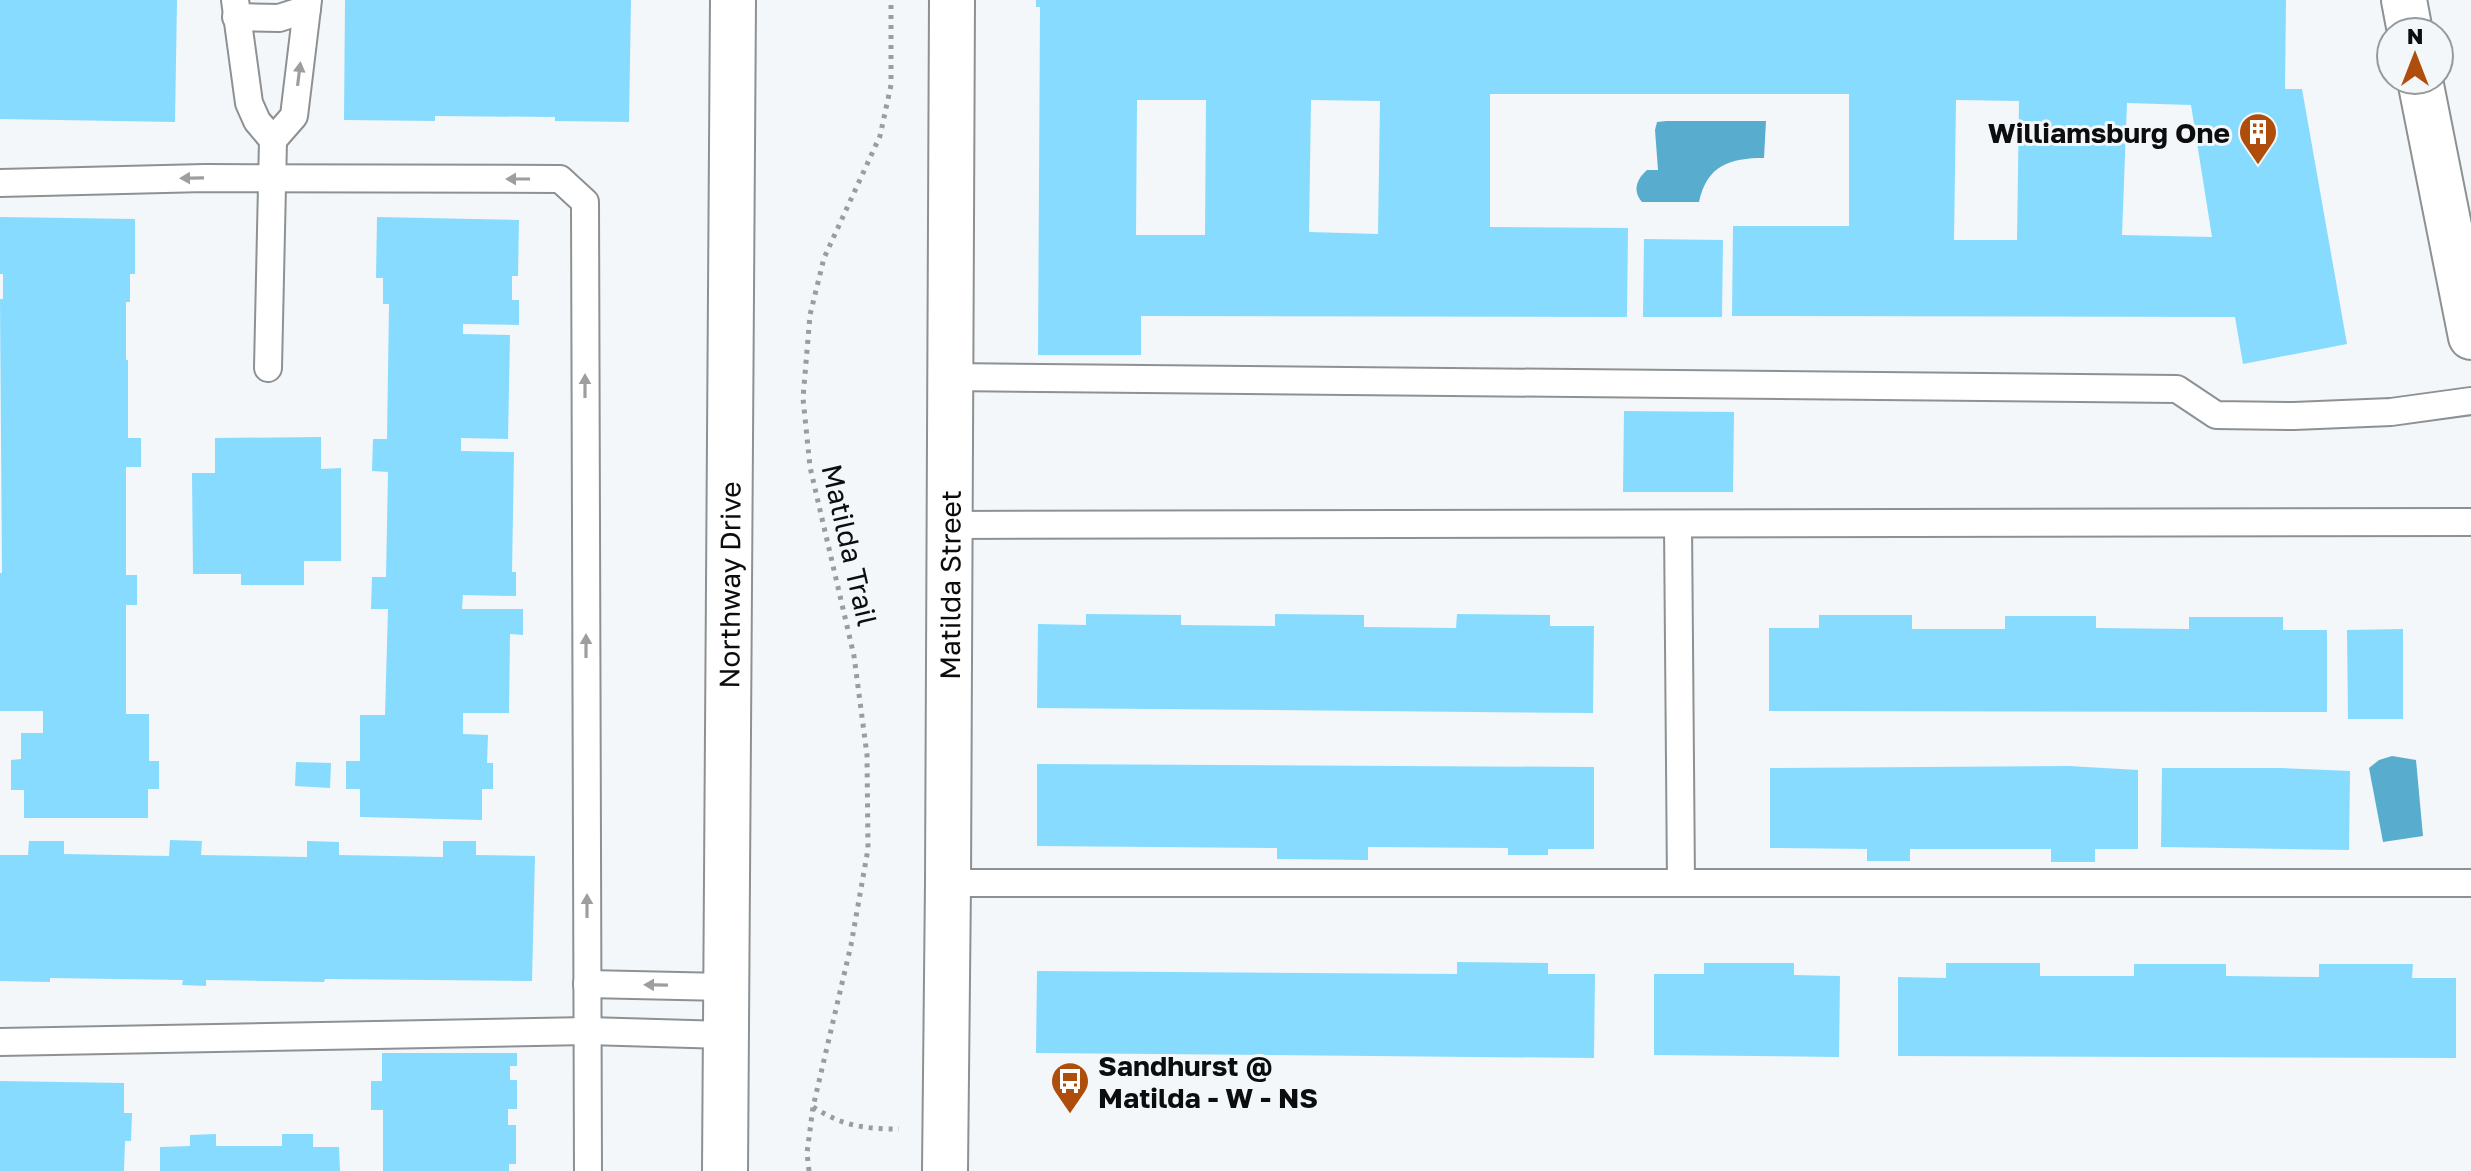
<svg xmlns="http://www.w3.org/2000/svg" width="2471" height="1171" font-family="'Golos Text',sans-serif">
	<rect width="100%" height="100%" fill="#f3f7f9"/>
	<g fill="#58adcf">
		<path d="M1666,121h100l-2,37c-34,0 -57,7 -65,44h-57c-10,-12 -5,-23 5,-32h11l-3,-40 2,-8z"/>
		<polygon points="2392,756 2416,760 2423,836 2383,842 2369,768 2379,760"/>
	</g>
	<g fill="#87dbff" fill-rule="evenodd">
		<polygon points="0,0 177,0 175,122 0,119"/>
		<polygon points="345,0 631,0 629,122 555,121 555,117 435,116 435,121 344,120"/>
		<path d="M1036,0h1250l-1,89h17l45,255 -104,20 -8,-47 -503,-1 1,-90h116v-132h-359v133l138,1 -1,89 -486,-1v39h-103l2,-348h-4zM1137,100h69l-1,135h-69zM1311,100l69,1 -2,133 -69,-2zM1956,100l63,1 -2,139h-63zM2127,103l64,2 21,132 -90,-2z"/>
		<polygon points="0,217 135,219 135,274 130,274 130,302 126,302 126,360 128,360 128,438 141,438 141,467 126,467 126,575 137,575 137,605 126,605 126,714 149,714 149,761 159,761 159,789 148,789 148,818 24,818 24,790 11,790 11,760 21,759 21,733 43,733 43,711 0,711 0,573 2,573 0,299 3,299 3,274 0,274"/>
		<polygon points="377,217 519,220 518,276 512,276 512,300 519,300 519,325 463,324 463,334 510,335 508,439 461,438 461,451 514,452 512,572 516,572 516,596 463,595 462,609 523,609 523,635 510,634 509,713 463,713 463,734 488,735 487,763 493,763 493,789 482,789 482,820 360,817 360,789 346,789 346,761 360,761 360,715 385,715 388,609 371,609 372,577 386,577 388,472 372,471 373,439 387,439 389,304 383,304 383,278 376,278"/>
		<polygon points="1644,239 1723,240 1722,317 1643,317"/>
		<polygon points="1624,411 1734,412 1733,492 1623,492"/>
		<polygon points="321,437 321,469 341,468 341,561 304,561 304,585 241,585 241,574 193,574 192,473 215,473 215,438"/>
		<polygon points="1086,614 1181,615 1181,625 1275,626 1275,614 1364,615 1364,627 1456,628 1457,614 1550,615 1550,626 1594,626 1593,713 1037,708 1038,624 1086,625"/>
		<polygon points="1819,615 1912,615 1912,629 2005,629 2005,616 2096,616 2096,628 2189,629 2189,617 2283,617 2283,630 2327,630 2327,712 1769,711 1769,628 1819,628"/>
		<polygon points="2403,629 2403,719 2348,719 2347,630"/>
		<polygon points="296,762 331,763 330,788 295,786"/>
		<polygon points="1037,764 1594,767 1594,849 1548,849 1548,855 1508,855 1508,848 1368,847 1368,860 1277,859 1277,848 1037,846"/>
		<polygon points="2069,766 2138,770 2138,849 2095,849 2095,862 2051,862 2051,849 1910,849 1910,861 1867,861 1867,849 1770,848 1770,768"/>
		<polygon points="2162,768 2280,768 2350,771 2349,850 2161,847"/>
		<polygon points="170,840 202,841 201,855 307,857 307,841 339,842 339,855 443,857 443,841 476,841 476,855 535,856 532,981 325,979 324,982 206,980 206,986 182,985 183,980 50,978 50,982 0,981 0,855 28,855 29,841 64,841 64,854 169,856"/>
		<polygon points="1457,962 1548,963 1548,974 1595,974 1594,1058 1036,1053 1037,971 1457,974"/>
		<polygon points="1704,963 1794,963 1794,975 1840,976 1839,1057 1654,1055 1654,974 1704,974"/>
		<polygon points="1946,963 2040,963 2040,976 2134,976 2134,964 2226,964 2226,976 2319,977 2319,964 2413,964 2412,978 2456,978 2456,1058 1898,1056 1898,977 1946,978"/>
		<polygon points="382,1053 517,1053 517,1066 510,1066 510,1080 517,1080 517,1109 508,1109 508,1125 516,1125 516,1164 509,1164 509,1171 383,1171 383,1110 371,1110 371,1081 382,1081"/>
		<polygon points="0,1081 124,1083 124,1113 132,1113 131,1141 125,1141 124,1171 0,1171"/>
		<polygon points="216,1134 216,1146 282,1146 282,1134 313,1134 313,1147 339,1147 340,1171 160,1171 160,1147 190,1146 190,1135"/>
	</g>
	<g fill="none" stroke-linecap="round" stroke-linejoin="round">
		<g stroke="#8d9193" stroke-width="30">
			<g id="lane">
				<polyline points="235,0 249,103 257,121 273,140"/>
				<polyline points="236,17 279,18 307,9"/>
				<polyline points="273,140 294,116 308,0"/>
				<polyline points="0,183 205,178 560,179 585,202 588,1171"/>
				<polyline points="268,368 273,140"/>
				<polyline points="949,377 2177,389 2216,415 2294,416 2391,412 2471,401"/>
				<polyline points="1678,524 1681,883"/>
				<polyline points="949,525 2471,522"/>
				<polyline points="948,883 2471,883"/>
				<polyline points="587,984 725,987"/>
				<polyline points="0,1042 588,1031 725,1035"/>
			</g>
		</g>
		<g stroke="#8d9193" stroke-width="48">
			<g id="street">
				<polyline points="2404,0 2410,32"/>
				<polyline points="2420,80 2471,337"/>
				<path id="s1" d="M725,1171l8,-1171"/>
				<path id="s2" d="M945,1171l3,-288 4,-883"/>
			</g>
		</g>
		<g stroke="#9a9d9e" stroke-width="5" stroke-dasharray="4 6" stroke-linecap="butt">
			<path d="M813,1107c30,19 51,22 86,22"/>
			<polyline points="809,1171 807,1153 813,1107 851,945 868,849 867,755 854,656 810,467 803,398 810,315 824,258 880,136 891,85 891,0"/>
		</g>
		<use href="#lane" stroke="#fff" stroke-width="26"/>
		<use href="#street" stroke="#fff" stroke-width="44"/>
	</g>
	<defs><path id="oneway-solid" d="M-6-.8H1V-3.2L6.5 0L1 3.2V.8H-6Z" transform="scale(2)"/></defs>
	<g fill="#9e9e9f">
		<use href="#oneway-solid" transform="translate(299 74) rotate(-83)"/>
		<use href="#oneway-solid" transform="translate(192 178) rotate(179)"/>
		<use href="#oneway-solid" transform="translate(518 179) rotate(-180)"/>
		<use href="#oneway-solid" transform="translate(585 386) rotate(-90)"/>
		<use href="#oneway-solid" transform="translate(586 646) rotate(-90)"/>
		<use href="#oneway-solid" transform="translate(587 906) rotate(-90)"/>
		<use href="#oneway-solid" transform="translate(656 985) rotate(-179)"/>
	</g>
	<defs>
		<g id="building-pin" transform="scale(2)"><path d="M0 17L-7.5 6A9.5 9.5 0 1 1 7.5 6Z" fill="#ae4d0c" stroke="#f3f7f9"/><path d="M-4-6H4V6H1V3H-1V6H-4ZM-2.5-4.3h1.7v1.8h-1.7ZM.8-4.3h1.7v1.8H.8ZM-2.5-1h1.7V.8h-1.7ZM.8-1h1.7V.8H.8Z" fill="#fff"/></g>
		<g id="bus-pin" transform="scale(2)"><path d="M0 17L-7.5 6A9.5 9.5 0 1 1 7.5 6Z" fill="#ae4d0c" stroke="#f3f7f9"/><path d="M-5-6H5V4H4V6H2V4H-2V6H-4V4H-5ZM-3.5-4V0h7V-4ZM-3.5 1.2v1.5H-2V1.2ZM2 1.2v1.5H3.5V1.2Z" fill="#fff"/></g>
	</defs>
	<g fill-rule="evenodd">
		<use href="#building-pin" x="2258" y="132"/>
		<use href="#bus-pin" x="1070" y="1081"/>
	</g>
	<g text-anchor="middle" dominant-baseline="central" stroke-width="6" stroke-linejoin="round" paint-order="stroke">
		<g font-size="28" font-weight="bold" fill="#0c0d0e" stroke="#f3f7f9" text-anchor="end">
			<text x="2230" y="132">Williamsburg One</text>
			<text x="1098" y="1065" text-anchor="start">Sandhurst @<tspan x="1098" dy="32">Matilda - W - NS</tspan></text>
		</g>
		<g font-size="28" fill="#0c0d0e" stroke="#f3f7f9">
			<text transform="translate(850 545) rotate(77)">Matilda Trail</text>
			<text stroke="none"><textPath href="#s1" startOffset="586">Northway Drive</textPath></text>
			<text stroke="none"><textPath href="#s2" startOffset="586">Matilda Street</textPath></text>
		</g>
	</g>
	<g transform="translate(2415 56)"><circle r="38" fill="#f3f7f9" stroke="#97999b" stroke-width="2"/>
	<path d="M0-6L14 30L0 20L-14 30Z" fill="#ae4d0c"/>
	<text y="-12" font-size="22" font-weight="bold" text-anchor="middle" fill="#0c0d0e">N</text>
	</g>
</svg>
